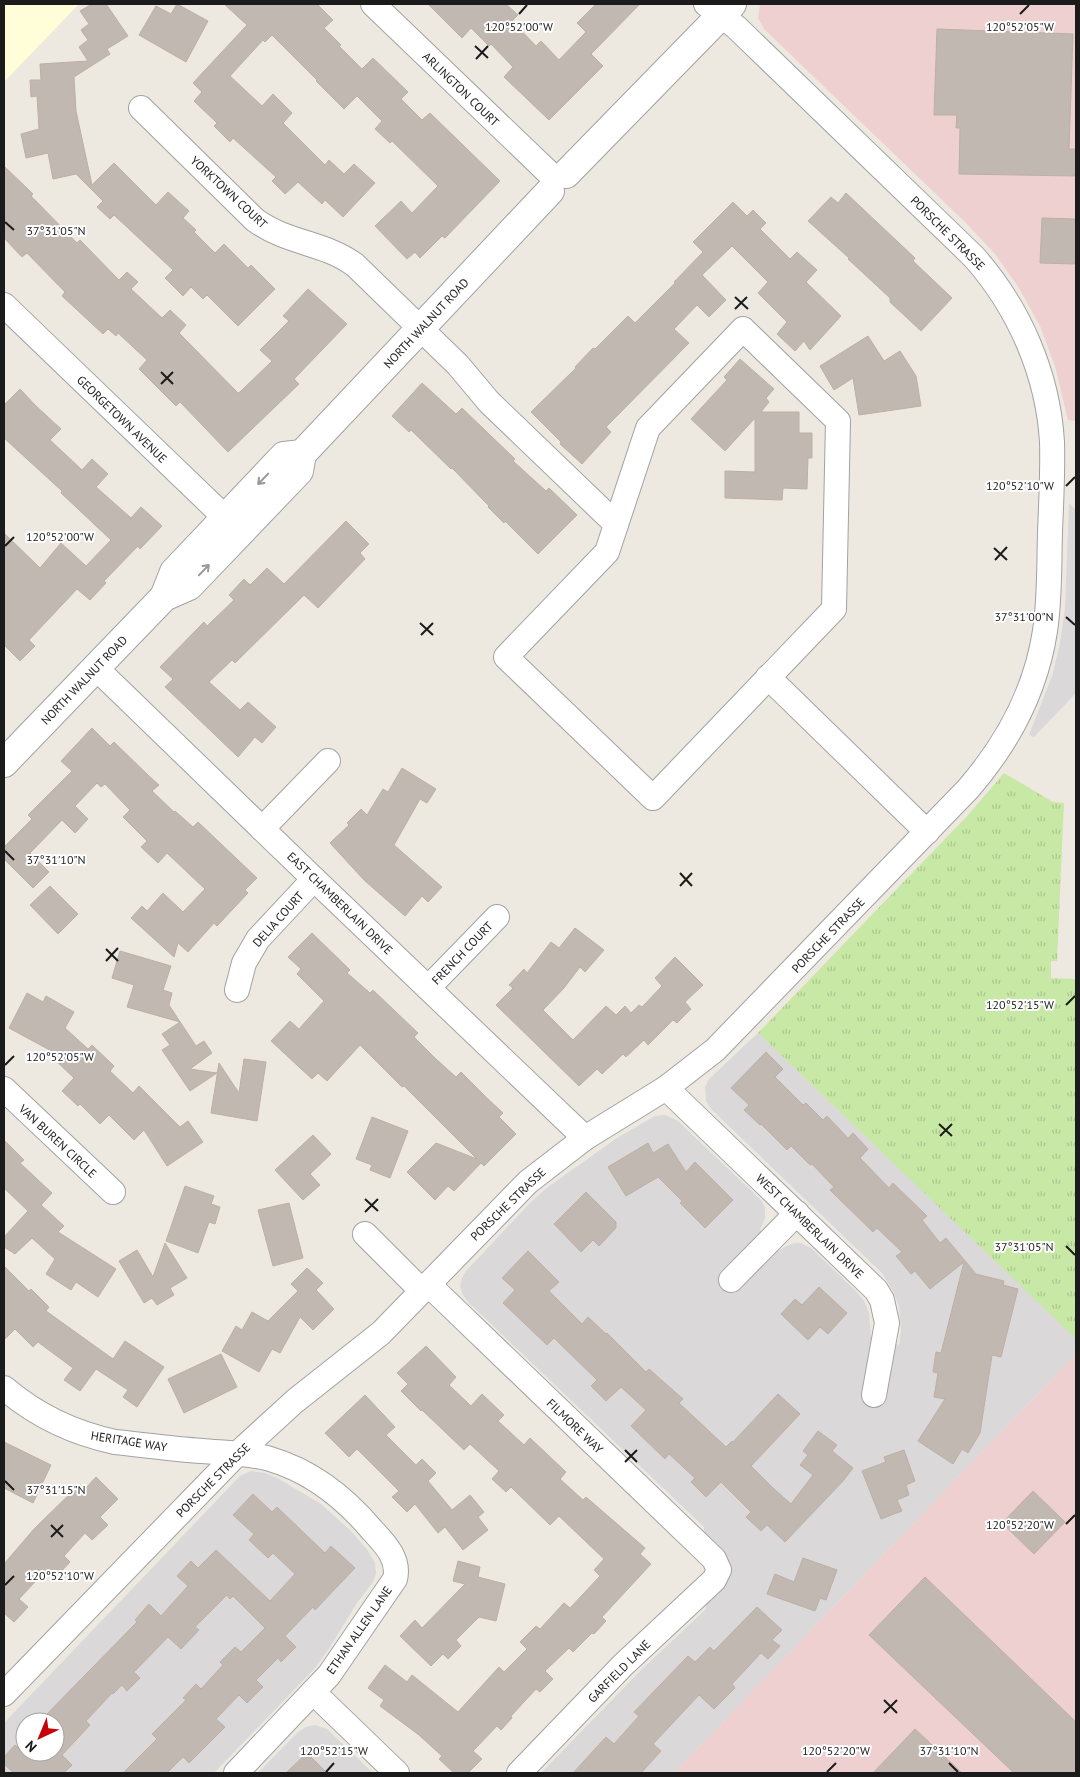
<svg xmlns="http://www.w3.org/2000/svg" width="1080" height="1777" font-family="'PT Sans',sans-serif">
	<defs>
		<pattern id="grass-tufts" width="24" height="20" patternUnits="userSpaceOnUse" patternTransform="scale(1.25)"><rect width="24" height="20" fill="#c8e8a6"/><path d="M3 7l-1-3M5 7V3M7 7l1-3M15 17l-1-3M17 17v-4M19 17l1-3" fill="none" stroke="#abc68e"/></pattern>
	</defs>
	<rect width="100%" height="100%" fill="#ede9e1"/>
	<g fill="#dad8d8" fill-rule="evenodd">
		<polygon points="1069,503 1076,510 1076,693 1034,737 1029,735 1052,676 1060,643 1065,609"/>
		<polygon points="758,1033 1076,1338 1076,1354 674,1773 541,1773 641,1670 706,1609 704,1527 469,1303 463,1295 460,1286 462,1278 466,1271 531,1202 548,1187 617,1138 655,1116 665,1115 678,1121 761,1200 765,1207 765,1218 760,1230 780,1250 787,1246 794,1243 801,1243 811,1248 856,1291 864,1301 869,1313 871,1337 899,1345 901,1331 899,1306 893,1291 882,1273 711,1109 706,1101 705,1087 709,1079"/>
		<path d="M251,1471l14,2 14,6 42,25 31,28 16,19 7,12 1,10 -3,9 -16,21 -29,47 -13,18 -101,105h-210v-50l236,-247zM25,1722h30v30h-30z"/>
		<polygon points="315,1725 327,1729 373,1773 258,1773 298,1732 306,1727"/>
	</g>
	<g fill="#eed0d0">
		<polygon points="760,4 1076,4 1076,421 1068,420 1055,366 1040,326 1019,288 995,254 965,222 764,29 758,18"/>
		<polygon points="1076,1354 1076,1773 674,1773"/>
	</g>
	<polygon fill="#fffed8" points="4,4 79,4 4,82"/>
	<polygon fill="url(#grass-tufts)" points="1004,773 1053,802 1064,803 1057,961 1051,961 1051,978 1076,979 1076,1339 758,1033 969,814"/>
	<g fill="#c1b8b1" stroke="#beafa4">
		<polygon points="92,4 106,4 128,36 107,49 110,54 74,77 76,111 92,185 114,163 156,205 168,192 189,211 183,218 196,230 194,232 215,253 224,244 248,268 251,265 275,289 238,326 207,295 203,299 191,287 183,296 165,278 173,270 114,215 110,219 97,207 103,201 76,174 53,179 48,153 26,158 21,134 39,129 37,96 31,97 30,80 41,80 40,64 88,61 79,47 88,40 81,30 89,24 80,11"/>
		<polygon points="177,4 208,21 186,62 139,35 156,6 171,14"/>
		<polygon points="224,4 317,4 333,20 324,28 341,45 339,46 362,69 373,58 408,92 401,99 422,120 430,113 500,181 445,238 442,236 420,258 415,252 407,259 375,226 401,201 412,213 438,186 392,141 390,143 375,129 382,121 357,96 344,109 316,81 317,80 272,35 265,42 263,40 230,76 262,106 273,94 292,113 283,123 325,165 329,160 344,174 354,164 375,183 343,217 325,200 322,204 298,182 285,194 272,181 276,177 233,138 230,142 214,126 217,123 194,101 202,92 193,83 247,25"/>
		<polygon points="428,4 506,4 518,15 512,21 536,46 541,41 559,60 586,32 577,23 596,4 640,4 591,54 603,66 549,120 504,77 513,67 491,44 489,46 471,28 462,38"/>
		<polygon points="937,29 1073,34 1069,149 1076,149 1076,176 959,174 960,128 956,128 957,115 934,115"/>
		<polygon points="4,166 33,194 31,196 77,243 80,240 119,280 127,272 138,282 131,289 162,318 170,310 186,325 179,333 238,393 240,392 272,361 260,350 289,321 283,316 308,289 347,324 294,379 299,384 228,452 180,402 176,406 139,369 147,360 118,333 116,336 108,329 103,334 62,296 65,292 27,253 22,257 4,238"/>
		<polygon points="846,193 915,258 913,261 952,298 921,331 890,302 890,298 848,259 849,258 808,221 831,197 838,203"/>
		<polygon points="733,202 747,216 753,210 766,223 760,229 790,259 797,252 817,270 806,282 841,316 810,350 804,341 795,351 777,334 787,322 758,293 768,282 732,246 702,275 726,300 709,317 697,305 674,329 689,343 606,427 611,432 582,464 560,444 561,442 531,412 576,368 575,367 593,348 595,349 628,316 635,323 675,283 674,282 703,252 693,242"/>
		<polygon points="1042,218 1076,219 1076,264 1040,263"/>
		<polygon points="868,336 884,361 900,351 916,376 921,406 859,415 853,378 834,390 820,366"/>
		<polygon points="740,359 774,389 766,398 769,402 761,412 799,412 799,433 812,433 812,458 808,458 807,489 783,488 782,500 725,498 725,471 755,472 755,418 725,451 691,419 727,380 724,377"/>
		<polygon points="422,383 456,414 462,408 515,459 513,461 546,491 549,488 577,515 538,554 505,521 504,523 488,507 489,506 452,468 451,469 411,430 409,432 392,416"/>
		<polygon points="20,389 35,405 61,429 50,440 82,470 92,459 108,474 96,487 131,518 141,507 162,526 140,549 138,546 104,581 106,583 90,600 77,589 29,640 35,646 20,661 4,645 4,533 40,568 61,543 86,566 111,540 61,493 62,491 4,438 4,405"/>
		<polygon points="346,521 369,544 360,553 365,559 318,608 304,595 235,663 232,660 209,682 240,710 248,702 276,727 262,743 255,737 238,757 165,687 173,679 160,667 204,622 207,626 234,600 229,595 244,579 250,585 267,568 284,584"/>
		<polygon points="92,728 110,746 114,742 149,776 159,785 152,791 174,812 175,811 193,827 198,822 257,878 245,890 248,893 217,926 214,923 188,952 178,943 174,957 131,918 142,906 147,911 163,893 183,912 205,889 167,853 158,863 141,847 147,841 123,817 130,810 105,784 101,787 97,783 75,806 88,819 75,833 62,820 30,853 49,872 33,888 4,859 4,847 32,819 28,815 72,771 61,761"/>
		<polygon points="402,768 436,789 427,803 420,799 394,845 442,887 428,902 422,896 405,916 364,880 330,843 349,825 347,823 361,809 367,815 383,789 388,792"/>
		<polygon points="50,886 78,914 58,934 30,905"/>
		<polygon points="575,928 604,950 585,972 580,967 564,988 543,1010 573,1040 606,1006 616,1015 625,1006 631,1013 639,1005 642,1007 662,986 655,978 675,957 703,985 685,1002 691,1009 677,1023 673,1020 648,1045 644,1040 626,1057 623,1054 602,1074 597,1069 579,1086 496,1005 513,988 509,985 524,969 527,973 551,942 559,948"/>
		<polygon points="312,933 350,970 347,973 370,993 373,990 418,1033 414,1037 436,1059 456,1077 461,1072 487,1098 503,1113 499,1117 516,1134 484,1166 481,1163 454,1191 448,1186 435,1200 407,1172 436,1143 477,1159 404,1086 402,1087 360,1045 327,1081 318,1073 312,1079 271,1041 290,1021 299,1029 324,1001 297,974 301,969 288,957"/>
		<polygon points="120,951 171,966 163,990 172,993 169,1005 196,1046 204,1041 212,1053 190,1069 217,1073 190,1091 162,1050 170,1045 162,1034 180,1022 127,1007 134,985 112,978"/>
		<polygon points="27,993 43,1002 46,996 74,1012 65,1028 88,1049 92,1045 114,1066 110,1071 133,1093 139,1086 180,1127 188,1121 203,1142 167,1166 144,1130 134,1140 109,1115 100,1124 80,1104 78,1106 62,1091 74,1078 53,1058 57,1054 9,1028"/>
		<polygon points="766,1052 783,1069 775,1077 803,1105 806,1103 823,1120 827,1116 848,1138 853,1133 868,1149 860,1158 889,1188 893,1183 927,1216 922,1220 940,1243 946,1238 976,1274 1004,1281 1003,1285 1018,1289 1001,1357 992,1355 980,1433 968,1453 962,1449 953,1464 918,1441 945,1399 934,1397 938,1373 933,1372 936,1352 941,1353 964,1262 930,1289 915,1271 911,1274 896,1256 902,1252 877,1228 873,1232 830,1190 834,1187 812,1164 810,1165 791,1146 787,1150 761,1124 760,1125 744,1110 749,1105 731,1088"/>
		<polygon points="244,1059 266,1062 257,1121 211,1113 219,1063 239,1093"/>
		<polygon points="372,1117 408,1131 390,1178 370,1170 372,1165 356,1159"/>
		<polygon points="313,1135 331,1154 310,1174 320,1185 303,1200 275,1170"/>
		<polygon points="4,1140 24,1160 20,1163 52,1193 41,1205 64,1226 58,1232 116,1269 98,1297 76,1282 71,1290 46,1274 55,1259 32,1238 15,1254 4,1247 4,1237 28,1211 4,1188"/>
		<polygon points="648,1143 653,1153 668,1144 686,1172 695,1162 733,1200 705,1228 680,1203 682,1201 658,1177 626,1196 608,1167"/>
		<polygon points="185,1186 214,1196 211,1204 220,1207 215,1224 209,1222 198,1253 166,1241"/>
		<polygon points="586,1192 616,1222 616,1228 599,1246 593,1240 581,1252 554,1224"/>
		<polygon points="289,1203 303,1258 273,1266 258,1210"/>
		<polygon points="165,1243 187,1278 170,1288 174,1295 157,1305 152,1298 144,1303 119,1261 137,1250 153,1277"/>
		<polygon points="528,1251 559,1282 549,1291 582,1324 588,1317 606,1334 607,1333 646,1372 649,1369 683,1399 679,1403 726,1447 732,1441 733,1442 778,1394 800,1414 751,1466 773,1488 791,1504 813,1475 800,1465 808,1455 803,1451 818,1431 837,1445 832,1451 853,1468 843,1481 785,1542 767,1525 761,1531 746,1517 751,1512 721,1482 706,1497 691,1482 695,1478 669,1454 665,1459 631,1426 646,1410 621,1387 606,1401 591,1386 597,1380 554,1338 547,1345 503,1303 515,1290 502,1278"/>
		<polygon points="4,1266 29,1291 31,1289 49,1307 46,1311 113,1359 125,1341 164,1367 137,1407 123,1397 128,1390 96,1369 80,1391 64,1380 73,1368 38,1342 33,1347 15,1329 4,1340"/>
		<polygon points="307,1268 323,1283 316,1290 334,1309 313,1330 300,1317 280,1353 272,1349 259,1372 222,1351 236,1326 242,1330 252,1312 268,1321 298,1291 291,1284"/>
		<polygon points="819,1287 847,1313 828,1334 820,1327 808,1340 781,1314 795,1299 802,1305"/>
		<polygon points="426,1346 456,1377 449,1385 471,1406 482,1394 504,1415 498,1421 524,1445 530,1438 566,1472 560,1479 583,1500 586,1497 645,1548 640,1554 651,1564 602,1617 606,1621 594,1634 592,1633 573,1652 569,1648 545,1671 553,1679 540,1692 536,1689 511,1716 512,1718 501,1730 497,1726 473,1751 482,1759 468,1773 454,1773 439,1759 442,1756 419,1735 380,1706 384,1700 368,1688 385,1665 407,1682 412,1675 458,1712 499,1667 504,1672 527,1649 520,1642 536,1626 540,1629 564,1603 570,1608 600,1576 594,1570 604,1559 559,1516 550,1525 511,1487 506,1492 492,1479 499,1471 470,1444 464,1450 422,1410 421,1411 401,1391 408,1384 397,1373"/>
		<polygon points="221,1354 237,1387 184,1413 168,1379"/>
		<polygon points="365,1395 395,1427 386,1435 416,1465 422,1459 436,1473 428,1481 452,1510 470,1495 484,1512 478,1517 488,1530 463,1550 445,1527 438,1533 415,1504 407,1512 392,1497 399,1491 357,1449 349,1457 325,1433"/>
		<polygon points="4,1442 51,1465 33,1503 4,1488"/>
		<polygon points="904,1450 915,1481 906,1485 909,1495 897,1500 902,1511 881,1519 862,1471 886,1462 884,1457"/>
		<polygon points="96,1477 118,1499 100,1517 108,1525 92,1540 85,1533 64,1556 70,1562 55,1578 46,1570 19,1599 28,1607 14,1622 5,1614 4,1615 4,1564 34,1529 80,1484 85,1489"/>
		<polygon points="1033,1491 1065,1522 1034,1554 1002,1523"/>
		<polygon points="253,1494 272,1512 277,1507 325,1553 331,1546 355,1568 315,1610 313,1607 285,1636 296,1647 281,1662 278,1658 256,1680 263,1687 247,1703 239,1695 216,1719 225,1727 189,1763 183,1757 167,1773 123,1773 157,1739 152,1734 186,1700 183,1698 196,1684 201,1689 223,1665 220,1662 235,1647 241,1652 265,1628 233,1596 230,1599 227,1595 195,1627 199,1630 181,1649 168,1637 134,1672 140,1678 127,1691 122,1685 113,1694 112,1693 86,1721 90,1725 62,1755 72,1765 64,1773 14,1773 4,1764 4,1757 15,1745 22,1752 55,1752 55,1722 47,1722 43,1718 137,1622 135,1620 149,1604 161,1616 188,1586 177,1576 191,1561 198,1568 216,1550 270,1601 295,1574 273,1553 268,1558 249,1540 254,1534 233,1515"/>
		<polygon points="803,1558 837,1570 826,1600 820,1598 815,1611 767,1594 775,1574 794,1582"/>
		<polygon points="458,1561 480,1567 478,1577 505,1584 496,1621 479,1617 456,1640 461,1646 448,1659 443,1654 431,1666 400,1636 415,1620 422,1628 465,1584 453,1581"/>
		<polygon points="925,1577 1076,1722 1076,1773 1014,1773 869,1635"/>
		<polygon points="757,1607 782,1630 772,1640 780,1646 768,1659 761,1653 732,1684 735,1688 714,1709 699,1695 653,1744 661,1751 641,1773 573,1773 606,1737 614,1744 639,1716 634,1712 688,1656 695,1662 710,1647 714,1651"/>
		<polygon points="915,1729 962,1773 873,1773"/>
		<polygon points="307,1753 327,1773 286,1773"/>
	</g>
	<g fill="none" stroke-linecap="round" stroke-linejoin="round">
		<g stroke="#a2a2a2" stroke-width="26">
			<g id="minor">
				<polyline points="373,4 550,174"/>
				<path d="M141,108l114,112c33,24 69,22 100,45l103,100 31,37 127,122"/>
				<polyline points="4,305 239,531"/>
				<polygon points="743,329 838,421 834,609 653,798 506,657 607,552 648,428"/>
				<polyline points="96,668 314,879 585,1138"/>
				<polyline points="768,677 927,832"/>
				<polyline points="262,829 328,761"/>
				<polyline points="428,988 497,917"/>
				<polyline points="237,990 244,963 258,939 314,879"/>
				<polyline points="666,1088 876,1290 882,1300 887,1323 874,1395"/>
				<polyline points="4,1089 113,1192"/>
				<polyline points="365,1234 422,1291"/>
				<polyline points="731,1280 797,1213"/>
				<polyline points="428,1284 714,1559 719,1570 714,1580 623,1665 519,1773"/>
				<path d="M4,1388c33,28 68,45 111,54 29,3 58,7 87,9 23,2 47,2 68,8 41,12 75,39 102,71 13,14 28,29 23,49l-66,96 -93,98"/>
				<polyline points="313,1692 397,1773"/>
				<path d="M4,1694l233,-240 58,-53 86,-68 147,-151 57,-44 81,-50 49,-38 253,-261c39,-45 68,-99 77,-158 5,-32 4,-66 5,-98 1,-30 3,-61 2,-91 -4,-68 -33,-134 -78,-185l-238,-230 -30,-23"/>
			</g>
		</g>
		<g stroke="#a2a2a2" stroke-width="30">
			<g id="tertiary">
				<polyline points="566,174 732,4"/>
				<polyline points="164,597 174,572 284,456 302,454"/>
				<polyline points="4,763 164,597 189,586 299,471 302,454 550,191"/>
			</g>
		</g>
		<use href="#minor" stroke="#fff" stroke-width="24"/>
		<use href="#tertiary" stroke="#fff" stroke-width="28"/>
	</g>
	<defs><path id="oneway-shaft" d="M-6 0H5M1.5-3L5.5 0L1.5 3" fill="none" stroke-width="1.6" stroke-linecap="round" stroke-linejoin="round" transform="scale(1.25)"/></defs>
	<g stroke="#989898">
		<use href="#oneway-shaft" transform="translate(263 479) rotate(134)"/>
		<use href="#oneway-shaft" transform="translate(204 570) rotate(-46)"/>
	</g>
	<path fill="none" stroke="#1b1b1b" stroke-width="2" d="M519,14l8,-9M1020,14l9,-9M475,46l13,12M476,59l12,-13M5,222l9,8M735,297l13,12M735,309l12,-12M161,372l12,12M161,384l12,-12M1066,486l9,-9M5,546l9,-9M994,548l13,12M995,560l12,-13M1066,617l9,8M420,623l13,12M421,635l12,-12M5,851l9,9M680,873l12,13M680,886l12,-13M106,949l12,12M106,961l12,-13M1066,1005l9,-9M5,1065l9,-9M939,1124l13,12M940,1136l12,-12M365,1199l13,12M365,1212l13,-13M1066,1246l9,9M625,1450l12,12M625,1462l12,-12M5,1481l9,9M1066,1524l9,-9M51,1525l12,12M51,1537l12,-12M5,1585l9,-9M884,1700l13,13M884,1713l13,-13M949,1763l9,9M326,1772l8,-9M827,1772l9,-9"/>
	<g text-anchor="middle" dominant-baseline="central" stroke-width="4" stroke-linejoin="round" paint-order="stroke">
		<g font-size="12" fill="#1b1b1b" stroke="#fff">
			<text transform="translate(461 89) rotate(44)">ARLINGTON COURT</text>
			<text transform="translate(229 192) rotate(43)">YORKTOWN COURT</text>
			<text transform="translate(948 233) rotate(45)">PORSCHE STRASSE</text>
			<text transform="translate(426 323) rotate(-47)">NORTH WALNUT ROAD</text>
			<text transform="translate(122 419) rotate(44)">GEORGETOWN AVENUE</text>
			<text transform="translate(84 680) rotate(-46)">NORTH WALNUT ROAD</text>
			<text transform="translate(340 903) rotate(44)">EAST CHAMBERLAIN DRIVE</text>
			<text transform="translate(278 919) rotate(-48)">DELIA COURT</text>
			<text transform="translate(828 935) rotate(-46)">PORSCHE STRASSE</text>
			<text transform="translate(462 953) rotate(-46)">FRENCH COURT</text>
			<text transform="translate(58 1141) rotate(43)">VAN BUREN CIRCLE</text>
			<text transform="translate(508 1204) rotate(-44)">PORSCHE STRASSE</text>
			<text transform="translate(810 1226) rotate(44)">WEST CHAMBERLAIN DRIVE</text>
			<text transform="translate(575 1426) rotate(44)">FILMORE WAY</text>
			<text transform="translate(129 1441) rotate(9)">HERITAGE WAY</text>
			<text transform="translate(213 1480) rotate(-45)">PORSCHE STRASSE</text>
			<text transform="translate(359 1630) rotate(-55)">ETHAN ALLEN LANE</text>
			<text transform="translate(619 1671) rotate(-45)">GARFIELD LANE</text>
		</g>
	</g>
	<g font-size="12" text-anchor="middle" fill="#1b1b1b" stroke="#fff" stroke-width="4" stroke-linejoin="round" paint-order="stroke">
		<text x="1020" y="31">120°52'05"W</text>
		<text x="519" y="31">120°52'00"W</text>
		<text x="56" y="235">37°31'05"N</text>
		<text x="1020" y="490">120°52'10"W</text>
		<text x="60" y="541">120°52'00"W</text>
		<text x="1024" y="621">37°31'00"N</text>
		<text x="56" y="864">37°31'10"N</text>
		<text x="1020" y="1009">120°52'15"W</text>
		<text x="60" y="1061">120°52'05"W</text>
		<text x="1024" y="1251">37°31'05"N</text>
		<text x="56" y="1494">37°31'15"N</text>
		<text x="1020" y="1529">120°52'20"W</text>
		<text x="60" y="1580">120°52'10"W</text>
		<text x="334" y="1755">120°52'15"W</text>
		<text x="836" y="1755">120°52'20"W</text>
		<text x="949" y="1755">37°31'10"N</text>
	</g>
	<rect width="1080" height="1777" fill="none" stroke="#1b1b1b" stroke-width="10"/>
	<g transform="translate(40 1737) rotate(224)"><circle r="24" fill="#ffffff" stroke="#a4a4a4"/>
	<path d="M0-4L9 19L0 12L-9 19Z" fill="#c50207"/>
	<text y="-8" font-size="14" font-weight="bold" text-anchor="middle" fill="#1b1b1b">N</text>
	</g>
</svg>
